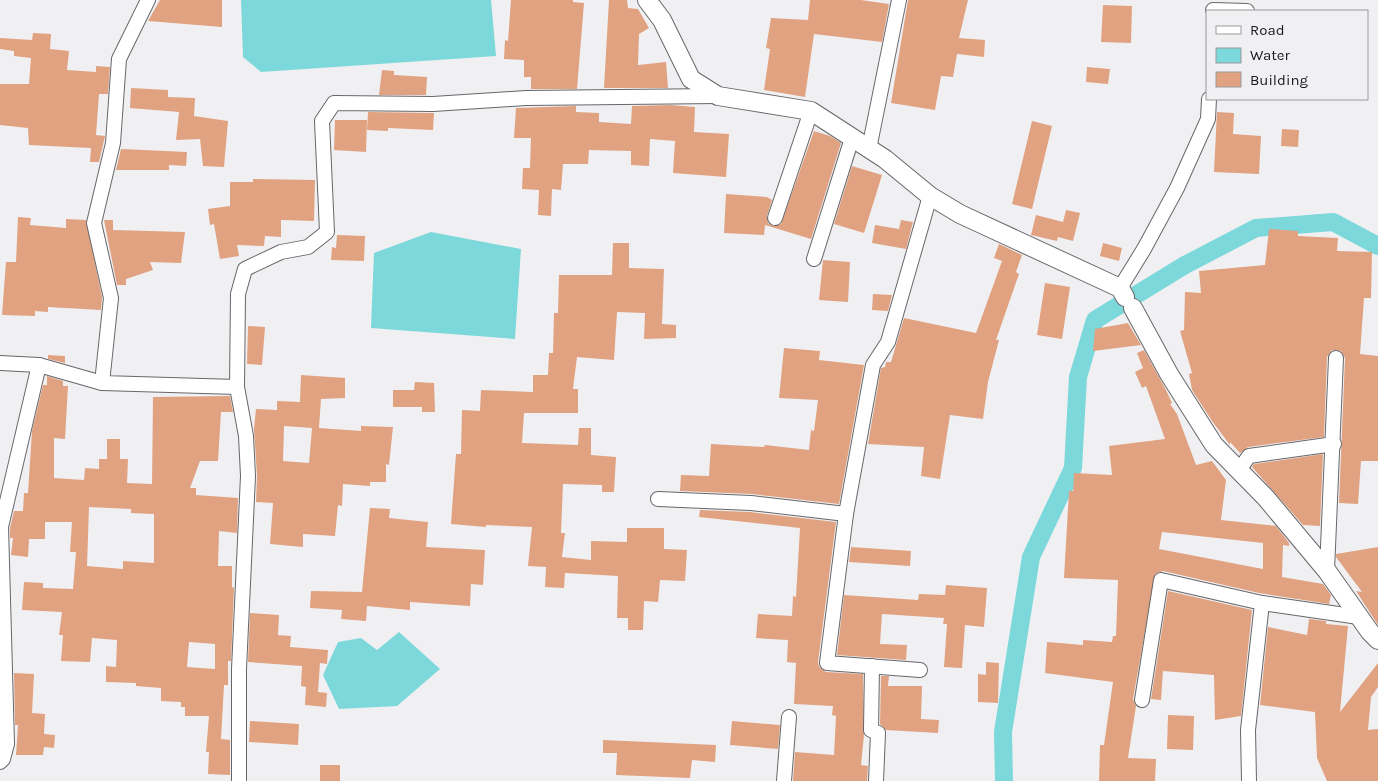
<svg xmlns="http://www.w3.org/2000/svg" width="1378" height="781" font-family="Karla,sans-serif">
	<rect width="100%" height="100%" fill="#f0f0f3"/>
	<g fill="#7cd8da">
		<polygon points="241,0 491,0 496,56 261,72 243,57"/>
		<polygon points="431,232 521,249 515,339 371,328 374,253"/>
		<polygon points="399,632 440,669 397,706 339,709 323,675 338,642 361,638 377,650"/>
	</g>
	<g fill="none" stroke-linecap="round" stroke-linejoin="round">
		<polyline stroke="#7cd8da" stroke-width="18" points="1004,781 1003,732 1031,557 1073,468 1078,377 1095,320 1185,265 1256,228 1333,222 1378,246"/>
	</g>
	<g fill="#e1a281" fill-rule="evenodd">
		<polygon points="160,0 222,0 222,27 148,21"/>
		<polygon points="511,0 573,0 573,2 584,3 577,89 531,89 531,77 524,77 524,60 504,59 505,40 508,41"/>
		<polygon points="609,0 627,0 628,8 638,9 649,28 639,34 638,65 666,62 668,88 604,88"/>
		<polygon points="810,0 861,0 889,4 882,42 814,34 805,97 764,90 770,49 766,48 771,18 808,20"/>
		<polygon points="908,0 968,0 959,38 985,40 984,57 957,54 953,77 941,76 935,110 891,103"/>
		<polygon points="1103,5 1132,6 1131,43 1101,42"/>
		<polygon points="33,33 51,34 50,49 69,51 67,70 96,72 96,66 110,67 108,94 99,94 96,135 105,136 99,162 90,162 91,148 29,145 28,128 0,125 0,84 29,84 31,58 14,56 14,51 0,49 0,38 32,40"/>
		<polygon points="1087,67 1110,69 1108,84 1086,82"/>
		<polygon points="382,70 394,71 394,75 427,77 426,95 379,95"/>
		<polygon points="131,88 168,90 168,97 195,98 194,116 228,121 224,167 203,166 200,139 176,140 179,112 130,108"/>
		<polygon points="670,105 695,107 694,132 729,134 726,177 673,173 675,141 650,139 649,166 631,165 631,151 589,150 588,164 563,164 561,190 552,189 551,216 538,215 539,190 522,189 523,168 530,168 531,138 514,138 516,108 576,106 576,112 599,113 599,122 631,124 632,106"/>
		<polygon points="368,112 434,113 433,130 388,128 388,131 367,130"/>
		<polygon points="1217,112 1234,113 1233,134 1261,136 1259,174 1214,172"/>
		<polygon points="335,120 367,120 366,152 334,150"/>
		<polygon points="1032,121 1052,126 1032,209 1012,204"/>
		<polygon points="1282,129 1299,130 1298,147 1281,146"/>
		<polygon points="814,131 830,136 841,143 811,239 765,225 764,235 724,233 726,194 767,197 772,200 767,216 768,223 773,226 781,224"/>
		<polygon points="121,149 187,152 186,166 169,165 169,170 116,170"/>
		<polygon points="852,166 882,175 864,233 834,224"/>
		<polygon points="253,179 315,180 314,221 281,220 281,237 265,236 264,246 237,245 239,256 220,259 214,224 210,225 208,209 230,206 230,182 253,182"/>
		<polygon points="1066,210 1080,213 1073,241 1058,237 1057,241 1031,235 1036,215 1063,222"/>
		<polygon points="18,217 31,218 30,225 66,228 66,219 86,220 102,297 101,310 48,307 48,312 35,311 35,316 2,315 6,262 16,262"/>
		<polygon points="104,220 113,220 113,230 185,232 181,263 150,262 153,270 126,279 126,285 117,285"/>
		<polygon points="901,220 913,222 906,249 872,243 875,225 899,229"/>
		<polygon points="1269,229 1298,231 1298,236 1338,238 1337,251 1372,252 1371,298 1364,298 1360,354 1378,356 1378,461 1361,461 1358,504 1339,503 1345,358 1341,351 1332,350 1327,357 1324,437 1248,447 1240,453 1230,442 1230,445 1212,421 1192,390 1189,374 1192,373 1180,331 1184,330 1185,292 1201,293 1199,271 1265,265"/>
		<polygon points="337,235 365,236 364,261 331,260 332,247 336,248"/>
		<polygon points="613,243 629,243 629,268 664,269 662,324 676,325 676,338 644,339 645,313 617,312 614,360 577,357 573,389 578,389 578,413 524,413 522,443 578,445 579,428 591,428 591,455 616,457 614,492 602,492 602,485 563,484 561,533 565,533 562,557 591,560 591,541 627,542 627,528 664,528 664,549 687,550 685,581 660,580 658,602 644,601 643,630 628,630 628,618 617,618 618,576 565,573 564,588 545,587 546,567 528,566 532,527 486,525 486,527 451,524 456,454 461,454 462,410 480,411 481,390 533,392 533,375 548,375 549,353 553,353 554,313 558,313 559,275 612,275"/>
		<polygon points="1103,243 1122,248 1119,261 1100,256"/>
		<polygon points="999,244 1022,255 1016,272 1019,274 996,340 999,340 988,382 983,419 950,415 940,479 921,476 924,447 868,444 881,368 885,367 886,362 891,362 904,318 976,333 1002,261 994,258"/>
		<polygon points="823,260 850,262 848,302 819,300"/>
		<polygon points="1045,283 1070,287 1062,339 1037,335"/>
		<polygon points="873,294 892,295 888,311 872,310"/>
		<polygon points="1128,323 1141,345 1093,351 1095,329"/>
		<polygon points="248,326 265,327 262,365 247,364"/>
		<polygon points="784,348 820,351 819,360 864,365 839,504 752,494 680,491 681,475 709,476 711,444 764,447 765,445 809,450 811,430 814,431 818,400 779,398"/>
		<path d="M1144,350l22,40 6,13 -2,1 7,10 19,51 16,-4 14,19 -5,40 55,6 13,17v3l-6,-1 -1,32 41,7 8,11 -2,9 -70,-11 -96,-22 -8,3 -22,125 3,7 -8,52 28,1 -1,22h-56l1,-36h4l9,-63 -68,-9 2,-31 36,3v-5l29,2 1,-6h3l2,-56 -54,-2 5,-87h4l1,-18 38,2 -3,-29 56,-7 -19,-53 -4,2 -7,-16 8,-4 -6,-15zM1162,532l101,11v26l-104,-20z"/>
		<polygon points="48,355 65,356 65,363 48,359"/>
		<path d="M301,375l44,3v20l-24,1 -2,29 42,3v-5l32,1 -4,38 -3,-1v18h-16v4l-27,-2 -1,22 -4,-1 -3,31 -32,-2v13l-33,-3 3,-41 -17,-1 1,-26 -3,-47 2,-20 21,1v-9l23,1zM284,426l28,2 -3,35 -26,-2z"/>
		<path d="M47,376l16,5v5h5l-3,53 -11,-1v40l30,2 1,-12 14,1v-10h8v-20h13v20h8l-1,24 25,1 1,-87 77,-1 3,16h-12l-3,49h-18l-10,27h6v7l42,3 -1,35 -18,-2 -1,35h14v21l2,1 -3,73h-3v24h-4l-3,54 9,1v35l-22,-1 1,-22h-3l3,-36h-24v-9h-4v-5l-20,-1v-13l-25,-2v-3l-30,-1v-16l10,1 1,-27 -25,-2 -2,24 -29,-1 2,-26h-4l3,-23 -40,-2 2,-28 19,1v5l30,1 3,-37h-6l2,-30h-27v17h-16l-1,18 -17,-2 2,-17h-3v-10l4,-17h9l1,-18h4l4,-62 11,-46h4zM89,507l42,2v4l23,1v49l-31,-2v8l-36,-3zM189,642l26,2v25l-28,-2z"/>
		<polygon points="415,382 434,383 435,412 422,412 422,407 393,407 393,390 414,390"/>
		<polygon points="1323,454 1320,526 1303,525 1252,467 1254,464"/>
		<polygon points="370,508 390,509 389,518 428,522 426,547 485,550 483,585 471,584 470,606 410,602 410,610 367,606 366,621 341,619 342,610 310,608 311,591 362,592"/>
		<polygon points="700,510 750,512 836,522 818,662 819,667 826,672 863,674 864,735 861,765 868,766 867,781 793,781 795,752 834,755 836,716 832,715 833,706 794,704 796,663 787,662 788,640 756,638 758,614 792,616 793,596 796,597 800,528 699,517"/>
		<polygon points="851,547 911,551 910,566 849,562"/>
		<polygon points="1378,547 1378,625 1356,591 1362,592 1336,557 1336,554"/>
		<polygon points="946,585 987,588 984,627 965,625 962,668 944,667 947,624 943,624 944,618 882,614 880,644 907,645 906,660 837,655 844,595 918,600 919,594 945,595"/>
		<polygon points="1168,591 1252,610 1241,716 1215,720 1214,675 1163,671 1161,700 1151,699"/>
		<polygon points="250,613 279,615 278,635 291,636 290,647 328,650 327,664 320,663 318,692 327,693 326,707 305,705 306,687 301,686 302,666 248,662"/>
		<polygon points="1309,619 1326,621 1326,624 1348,626 1340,712 1378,663 1378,687 1371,697 1368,730 1378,729 1378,781 1327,781 1317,758 1315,712 1260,705 1268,627 1307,635"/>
		<polygon points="986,662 999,663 998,703 978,702 978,674 986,675"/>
		<polygon points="14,673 34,674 32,713 45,714 44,734 55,735 54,748 44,747 43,755 16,755 18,725 15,725"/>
		<polygon points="881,676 889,676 888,686 922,686 921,719 939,720 938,733 886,730 880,724"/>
		<polygon points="1168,715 1194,716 1193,750 1167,749"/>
		<polygon points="250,721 299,724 298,745 249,742"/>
		<polygon points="732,721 780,725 778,749 730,745"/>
		<polygon points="603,740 716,745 715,762 692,760 690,778 616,775 617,753 603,753"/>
		<rect x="320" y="765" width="20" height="16"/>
	</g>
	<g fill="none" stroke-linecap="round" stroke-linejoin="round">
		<g stroke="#676769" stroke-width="16">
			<g id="minor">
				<polyline points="148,0 119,59 113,143 94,223 111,298 102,383 237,387 238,294 245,269 281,252 308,247 327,232 322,121 334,103 433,104 526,98 718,96"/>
				<polyline points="1213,10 1247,11"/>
				<polyline points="869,149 899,0"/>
				<polyline points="775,218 811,111"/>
				<polyline points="814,259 852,138"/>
				<polyline points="1120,288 1144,249 1177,188 1208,119 1209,99"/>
				<polyline points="0,363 39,365"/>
				<polyline points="237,387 246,436 248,476 239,669 239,781"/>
				<polyline points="1239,470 1249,456 1334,444"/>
				<polyline points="658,499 751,503 846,514"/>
				<polyline points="1327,571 1336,358"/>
				<polyline points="872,666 871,730 878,733 876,781"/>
				<polyline points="920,670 827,663 846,514 873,365 888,342 930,196"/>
				<polyline points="1142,700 1161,580 1262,603 1359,617"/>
				<polyline points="0,762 3,759 7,744 1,527 39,365 102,383"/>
				<polyline points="784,781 789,717"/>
				<polyline points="1249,781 1248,730 1262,603"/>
			</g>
		</g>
		<g stroke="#676769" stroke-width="20">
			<g id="tertiary">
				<polyline points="647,0 662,20 691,79 718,96 811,111 885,159 930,196 960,214 1120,288 1125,297"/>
				<polyline points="1133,308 1169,374 1214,445 1266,498 1327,571 1370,632 1378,640"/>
			</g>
		</g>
		<use href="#minor" stroke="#fff" stroke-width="14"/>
		<use href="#tertiary" stroke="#fff" stroke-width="18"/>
	</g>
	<rect x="1206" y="10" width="162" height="90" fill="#f0f0f3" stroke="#9a9a9c"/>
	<rect x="1216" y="26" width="25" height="8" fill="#ffffff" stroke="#9a9a9c"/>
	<text x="1250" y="35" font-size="15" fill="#19191a">Road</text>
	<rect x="1216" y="48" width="25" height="15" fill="#7cd8da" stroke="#9a9a9c"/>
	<text x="1250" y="60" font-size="15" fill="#19191a">Water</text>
	<rect x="1216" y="72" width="25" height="15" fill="#e1a281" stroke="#9a9a9c"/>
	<text x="1250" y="85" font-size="15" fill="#19191a">Building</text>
</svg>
